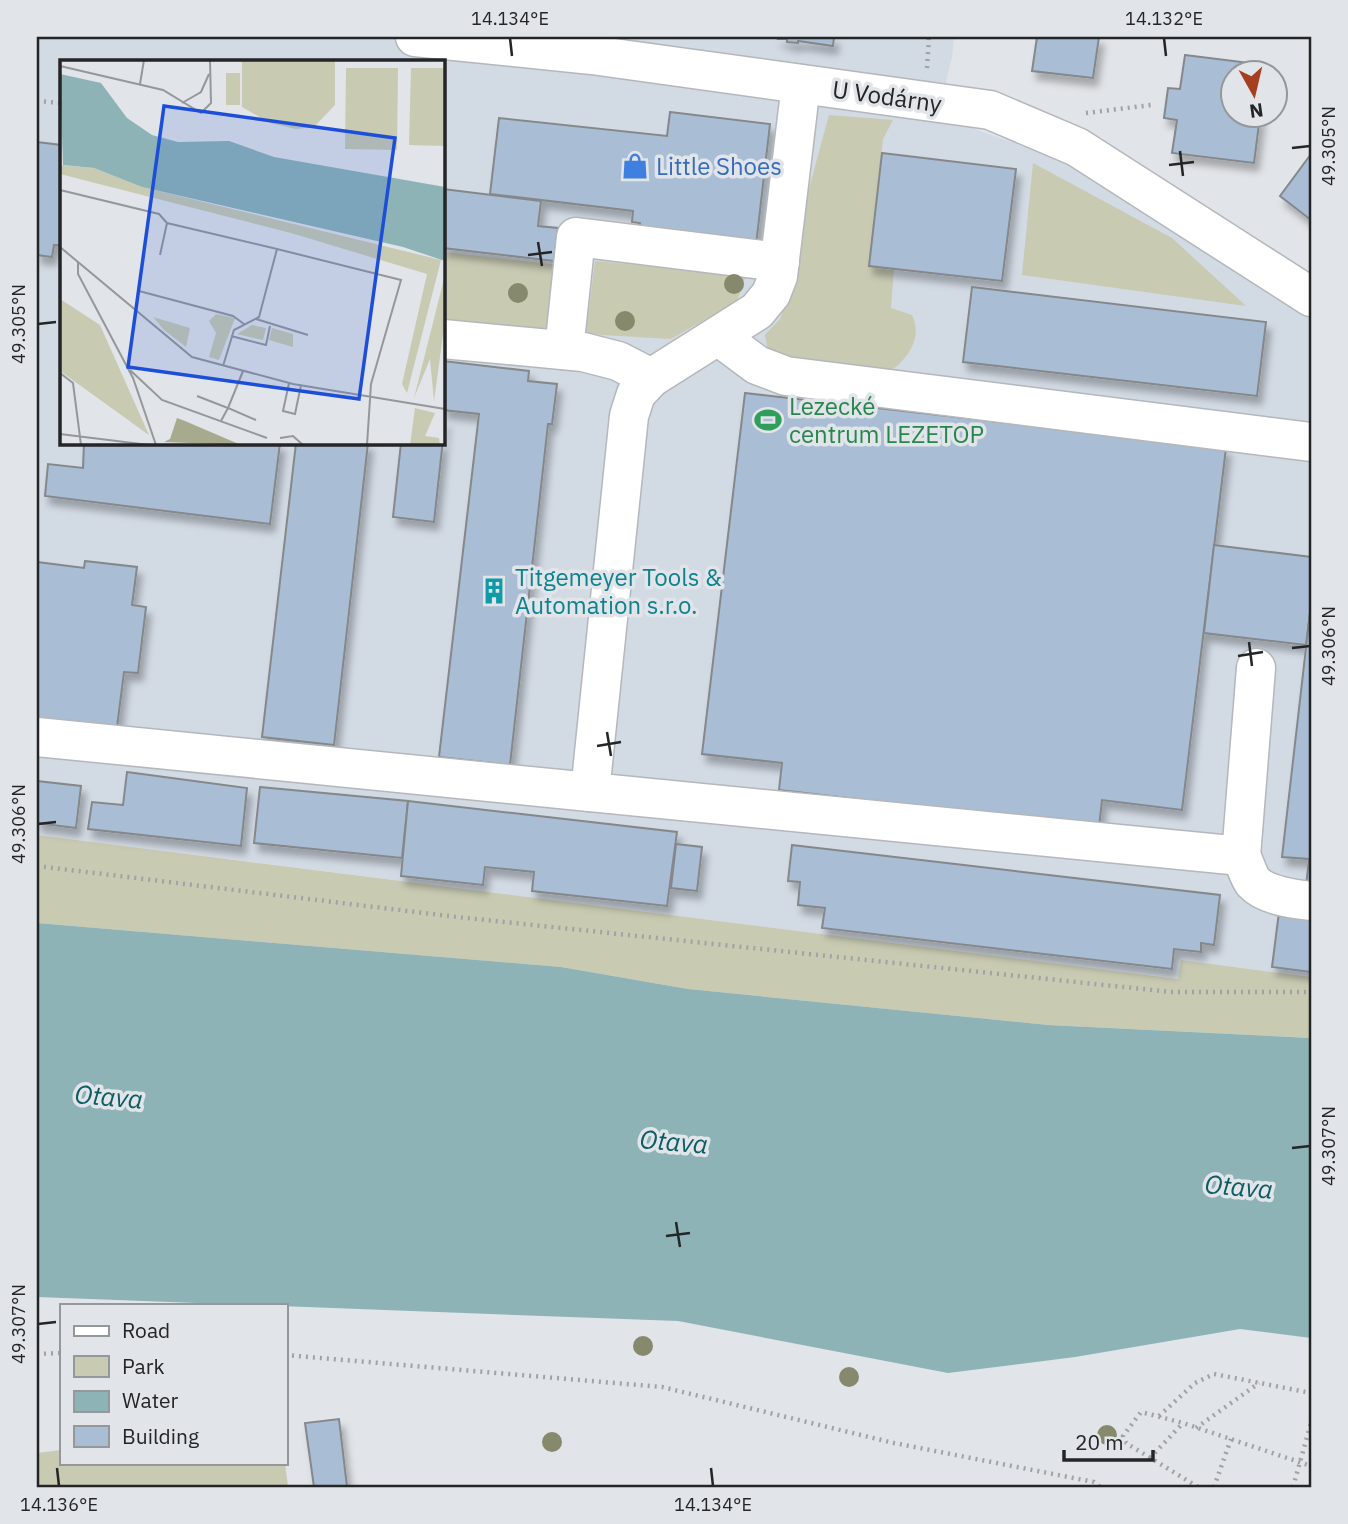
<svg xmlns="http://www.w3.org/2000/svg" width="1348" height="1524" font-family="'IBM Plex Sans',sans-serif">
	<defs>
		<filter id="shadow"><feDropShadow dx="4.5" dy="8" stdDeviation="3.5" flood-color="#0004"/></filter>
	</defs>
	<rect width="100%" height="100%" fill="#e1e4e8"/>
	<path fill="#d2dae4" fill-rule="evenodd" d="M37,37h917l-2,20 -14,59 132,47 241,155v659l-130,-17 -2,19 -1142,-144zM61,61h382v382h-382z"/>
	<g fill="#c8cab2">
		<path d="M829,115l64,5 -10,19 -14,127 25,2 -3,40 21,7c12,25 -7,47 -27,60l-115,-12 -5,-28 15,-16 17,-43 10,-80z"/>
		<polygon points="1033,163 1172,238 1246,306 1022,275"/>
		<polygon points="443,252 559,265 553,336 443,325"/>
		<polygon points="595,261 746,275 737,301 671,339 586,334"/>
		<polygon points="37,835 1178,979 1181,960 1311,977 1311,1038 1048,1025 688,989 561,967 37,923"/>
		<polygon points="61,1450 61,1463 285,1463 288,1487 37,1487 37,1453"/>
	</g>
	<polygon fill="#8db3b7" points="37,923 561,967 688,989 1048,1025 1311,1038 1311,1338 1240,1329 1075,1357 948,1373 678,1321 37,1297"/>
	<g fill="#a9bdd5" stroke="#85888b" stroke-width="2" filter="url(#shadow)">
		<polygon points="779,37 834,37 833,46 798,41 798,43 787,42 787,39 778,39"/>
		<polygon points="1037,37 1099,37 1093,78 1032,71"/>
		<polygon points="1185,55 1266,65 1265,74 1232,74 1232,116 1260,116 1254,163 1172,153 1177,120 1164,118 1168,88 1180,89"/>
		<polygon points="670,112 770,124 756,245 639,231 640,223 632,222 633,211 490,194 499,118 667,136"/>
		<polygon points="37,142 61,145 61,245 54,245 52,257 37,255"/>
		<polygon points="882,153 1016,169 1002,281 869,266"/>
		<polygon points="1311,154 1311,220 1280,196"/>
		<polygon points="443,189 541,201 538,226 558,228 554,261 443,248"/>
		<polygon points="972,287 1266,322 1257,396 963,362"/>
		<polygon points="443,361 529,371 528,381 557,384 552,424 548,424 510,765 439,757 479,414 443,410"/>
		<polygon points="745,393 840,404 841,395 861,397 859,406 1226,448 1182,810 1102,800 1099,827 779,790 782,763 702,754"/>
		<polygon points="443,421 445,421 434,522 393,517 401,443 443,443"/>
		<polygon points="84,443 280,443 270,524 45,496 48,464 83,468"/>
		<polygon points="296,443 368,443 334,745 262,737"/>
		<polygon points="1214,545 1311,557 1311,604 1306,645 1204,633"/>
		<polygon points="85,561 137,567 132,605 146,607 138,673 124,672 116,735 37,726 37,562 84,568"/>
		<polygon points="1311,604 1311,887 1306,886 1309,859 1282,857"/>
		<polygon points="127,772 247,788 241,846 88,829 92,802 123,805"/>
		<polygon points="37,781 81,786 76,828 37,823"/>
		<polygon points="260,787 408,801 402,858 254,843"/>
		<polygon points="408,801 677,832 667,906 532,891 534,872 485,867 483,885 401,876"/>
		<polygon points="676,844 702,847 697,891 671,888"/>
		<polygon points="792,845 1220,895 1214,945 1201,943 1201,952 1174,949 1172,969 822,928 825,908 798,905 800,882 788,881"/>
		<polygon points="1279,912 1311,916 1311,972 1272,967"/>
		<polygon points="339,1419 347,1487 314,1487 305,1423"/>
	</g>
	<g fill="none" stroke-linecap="round" stroke-linejoin="round">
		<g stroke="#b4b7bb" stroke-width="41">
			<g id="minor">
				<polyline points="415,37 592,55 990,110 1077,147 1311,297"/>
				<path d="M801,84l-23,192 -7,18 -14,17 -106,67 -15,16 -7,22 -39,376 651,64c4,7 7,19 12,26 13,14 41,17 58,19"/>
				<polyline points="718,336 757,365 786,376 1311,442"/>
				<polyline points="443,339 583,352 618,361 651,378"/>
				<polyline points="564,350 576,237 780,262"/>
				<polyline points="37,737 590,792"/>
				<polyline points="1241,856 1256,668"/>
			</g>
		</g>
		<g stroke="#a0a2a5" stroke-width="4.5" stroke-dasharray="2 5" stroke-linecap="butt">
			<polyline points="927,68 929,37"/>
			<polyline points="37,101 61,103"/>
			<polyline points="1086,113 1151,105"/>
			<polyline points="37,866 457,917 1171,992 1311,992"/>
			<polyline points="37,1354 61,1353"/>
			<polyline points="285,1355 662,1387 894,1443 1094,1482 1100,1487"/>
			<polyline points="1159,1416 1195,1383 1214,1374 1311,1393"/>
			<polyline points="1196,1428 1259,1383"/>
			<polyline points="1150,1458 1183,1423"/>
			<polyline points="1198,1487 1126,1443 1123,1436 1141,1412 1183,1423 1311,1466"/>
			<polyline points="1214,1487 1231,1439"/>
			<polyline points="1293,1487 1311,1423"/>
		</g>
		<use href="#minor" stroke="#fff" stroke-width="38"/>
	</g>
	<g fill="#87896d">
		<circle cx="734" cy="284" r="10"/>
		<circle cx="518" cy="293" r="10"/>
		<circle cx="625" cy="321" r="10"/>
		<circle cx="643" cy="1346" r="10"/>
		<circle cx="849" cy="1377" r="10"/>
		<circle cx="1107" cy="1435" r="10"/>
		<circle cx="552" cy="1442" r="10"/>
	</g>
	<path fill="none" stroke="#242527" stroke-width="2.5" d="M510,38l2,18M1164,38l2,18M1292,148l18,-2M1180,151l3,25M1169,165l25,-3M538,242l4,24M528,255l24,-3M38,324l18,-2M1249,642l3,24M1292,648l18,-2M1238,656l25,-4M607,732l4,24M597,746l24,-4M38,824l18,-2M1292,1148l18,-2M676,1222l4,25M666,1236l24,-3M38,1324l18,-2M57,1468l2,18M711,1468l2,18"/>
	<defs>
		<g id="shop-bare" transform="scale(2.1)"><path d="M-5-2.5h2.3a2.7 3.5 0 0 1 5.4 0H5L5.5 6h-11ZM-1.5-2.5h3a1.5 2.3 0 0 0-3 0Z" fill="#3f7fe0" stroke="#e1e4e8" stroke-width="2.5" paint-order="stroke"/></g>
		<g id="stadium-bare" transform="scale(2.1)"><path d="M0-5a6.5 5 0 1 0 0 10a6.5 5 0 1 0 0-10ZM-3.5-1.8h7v3.6h-7Z" fill="#2e9e5b" stroke="#e1e4e8" stroke-width="2.5" paint-order="stroke"/></g>
		<g id="building-bare" transform="scale(2.1)"><path d="M-4-6H4V6H1V3H-1V6H-4ZM-2.5-4.3h1.7v1.8h-1.7ZM.8-4.3h1.7v1.8H.8ZM-2.5-1h1.7V.8h-1.7ZM.8-1h1.7V.8H.8Z" fill="#0f9aa8" stroke="#e1e4e8" stroke-width="2.5" paint-order="stroke"/></g>
	</defs>
	<g fill-rule="evenodd">
		<use href="#shop-bare" x="635" y="166"/>
		<use href="#stadium-bare" x="768" y="420"/>
		<use href="#building-bare" x="494" y="591"/>
	</g>
	<g text-anchor="middle" dominant-baseline="central" stroke-width="7" stroke-linejoin="round" paint-order="stroke">
		<g font-size="24" fill="#242527" stroke="#e1e4e8">
			<text transform="translate(887 96) rotate(8)">U Vodárny</text>
		</g>
		<g font-size="24" fill="#366cbe" stroke="#e1e4e8" text-anchor="start">
			<text x="656" y="166">Little Shoes</text>
		</g>
		<g font-size="24" fill="#27864d" stroke="#e1e4e8" text-anchor="start">
			<text x="789" y="406">Lezecké<tspan x="789" dy="28">centrum LEZETOP</tspan></text>
		</g>
		<g font-size="24" fill="#0d838f" stroke="#e1e4e8" text-anchor="start">
			<text x="515" y="577">Titgemeyer Tools &amp;<tspan x="515" dy="28">Automation s.r.o.</tspan></text>
		</g>
		<g font-size="26" font-style="italic" fill="#0c5c63" stroke="#e1e4e8">
			<text transform="translate(109 1096) rotate(5)">Otava</text>
			<text transform="translate(674 1141) rotate(5)">Otava</text>
			<text transform="translate(1239 1186) rotate(5)">Otava</text>
		</g>
	</g>
	<g transform="translate(60 60)">
		<rect width="385" height="385" fill="#e1e4e8"/>
		<path d="M182,0h93v45l-21,22 -18,2 -26,-6 -28,-16zM286,8h52l-1,82 -52,-1zM351,8h34v78l-36,-1zM166,13h14v32h-14zM0,105l34,3 48,19 299,73 -34,133 -5,-9 25,-110 -136,-41 -231,-59zM385,215v45l-11,81 -4,-42 -16,39zM0,239l40,26 49,110 -89,-64zM156,254l19,4 -16,42 -10,-3 7,-24 -7,-12zM93,257l37,11 -4,19 -22,-17zM192,265l14,3 -3,12 -26,-6zM212,268l21,6v13l-24,-7zM355,348l20,5 -10,23 14,2 1,7h-30z" fill="#c8cab2"/>
		<path d="M117,358l8,3 56,24 -77,-3 6,-3z" fill="#a8aa8d"/>
		<path d="M0,14l41,9 26,35 25,17 26,7 51,-1 45,16 171,30v74l-42,-14 -261,-60 -48,-19 -31,-3z" fill="#8db3b7"/>
		<path fill="none" stroke="#95989b" stroke-width="2" d="M0,6l103,24 38,23 10,-10 -1,-43M80,24l4,-24M122,43l19,-11 8,-18M0,130l99,24 8,9 110,26 -18,68 -25,13 -11,36M0,187l132,110 101,27 152,25M217,189l124,31 -30,104 -4,61M100,195l7,-32M18,202v12l55,104 23,67M79,231l94,25 11,8M196,259l52,16M171,276l35,9 4,-19M70,310l32,30 105,38M183,311l-15,37 28,12M0,313l13,10 8,62M229,323l-6,28 12,3 6,-29M137,336l31,12 -7,13M0,374l89,11M220,378l13,-2 10,9"/>
		<path fill="#1d4ed8" fill-opacity="0.15" stroke="#1d4ed8" stroke-width="3.5" d="M104,46l231,32 -36,261 -231,-32z"/>
		<rect width="385" height="385" fill="none" stroke="#242527" stroke-width="3.5"/>
	</g>
	<rect width="1348" height="1524" fill="none" stroke="#e1e4e8" stroke-width="77"/>
	<rect x="60" y="1304" width="228" height="161" fill="#e1e4e8" stroke="#95989b" stroke-width="2"/>
	<rect x="74" y="1326" width="35" height="10" fill="#ffffff" stroke="#95989b" stroke-width="2"/>
	<text x="122" y="1338" font-size="21" fill="#242527">Road</text>
	<rect x="74" y="1356" width="35" height="21" fill="#c8cab2" stroke="#95989b" stroke-width="2"/>
	<text x="122" y="1374" font-size="21" fill="#242527">Park</text>
	<rect x="74" y="1391" width="35" height="21" fill="#8db3b7" stroke="#95989b" stroke-width="2"/>
	<text x="122" y="1408" font-size="21" fill="#242527">Water</text>
	<rect x="74" y="1426" width="35" height="21" fill="#a9bdd5" stroke="#95989b" stroke-width="2"/>
	<text x="122" y="1444" font-size="21" fill="#242527">Building</text>
	<g transform="translate(1254 94) rotate(172)"><circle r="33" fill="#e1e4e8" stroke="#95989b" stroke-width="2"/>
	<path d="M0-5L12 26L0 18L-12 26Z" fill="#a63e20"/>
	<text y="-10" font-size="19" font-weight="bold" text-anchor="middle" fill="#242527">N</text>
	</g>
	<path d="M1064 1450v10h89v-10" fill="none" stroke="#242527" stroke-width="3.5"/>
	<text x="1075" y="1450" font-size="21" fill="#242527" stroke="#e1e4e8" stroke-width="5" paint-order="stroke">20 m</text>
	<rect x="38" y="38" width="1272" height="1448" fill="none" stroke="#242527" stroke-width="2.5"/>
	<g font-size="18" text-anchor="middle" fill="#242527">
		<text x="510" y="25">14.134°E</text>
		<text x="1164" y="25">14.132°E</text>
		<text transform="translate(1329 146) rotate(-90)" y="6">49.305°N</text>
		<text transform="translate(19 324) rotate(-90)" y="6">49.305°N</text>
		<text transform="translate(1329 646) rotate(-90)" y="6">49.306°N</text>
		<text transform="translate(19 824) rotate(-90)" y="6">49.306°N</text>
		<text transform="translate(1329 1146) rotate(-90)" y="6">49.307°N</text>
		<text transform="translate(19 1324) rotate(-90)" y="6">49.307°N</text>
		<text x="59" y="1511">14.136°E</text>
		<text x="713" y="1511">14.134°E</text>
	</g>
</svg>
